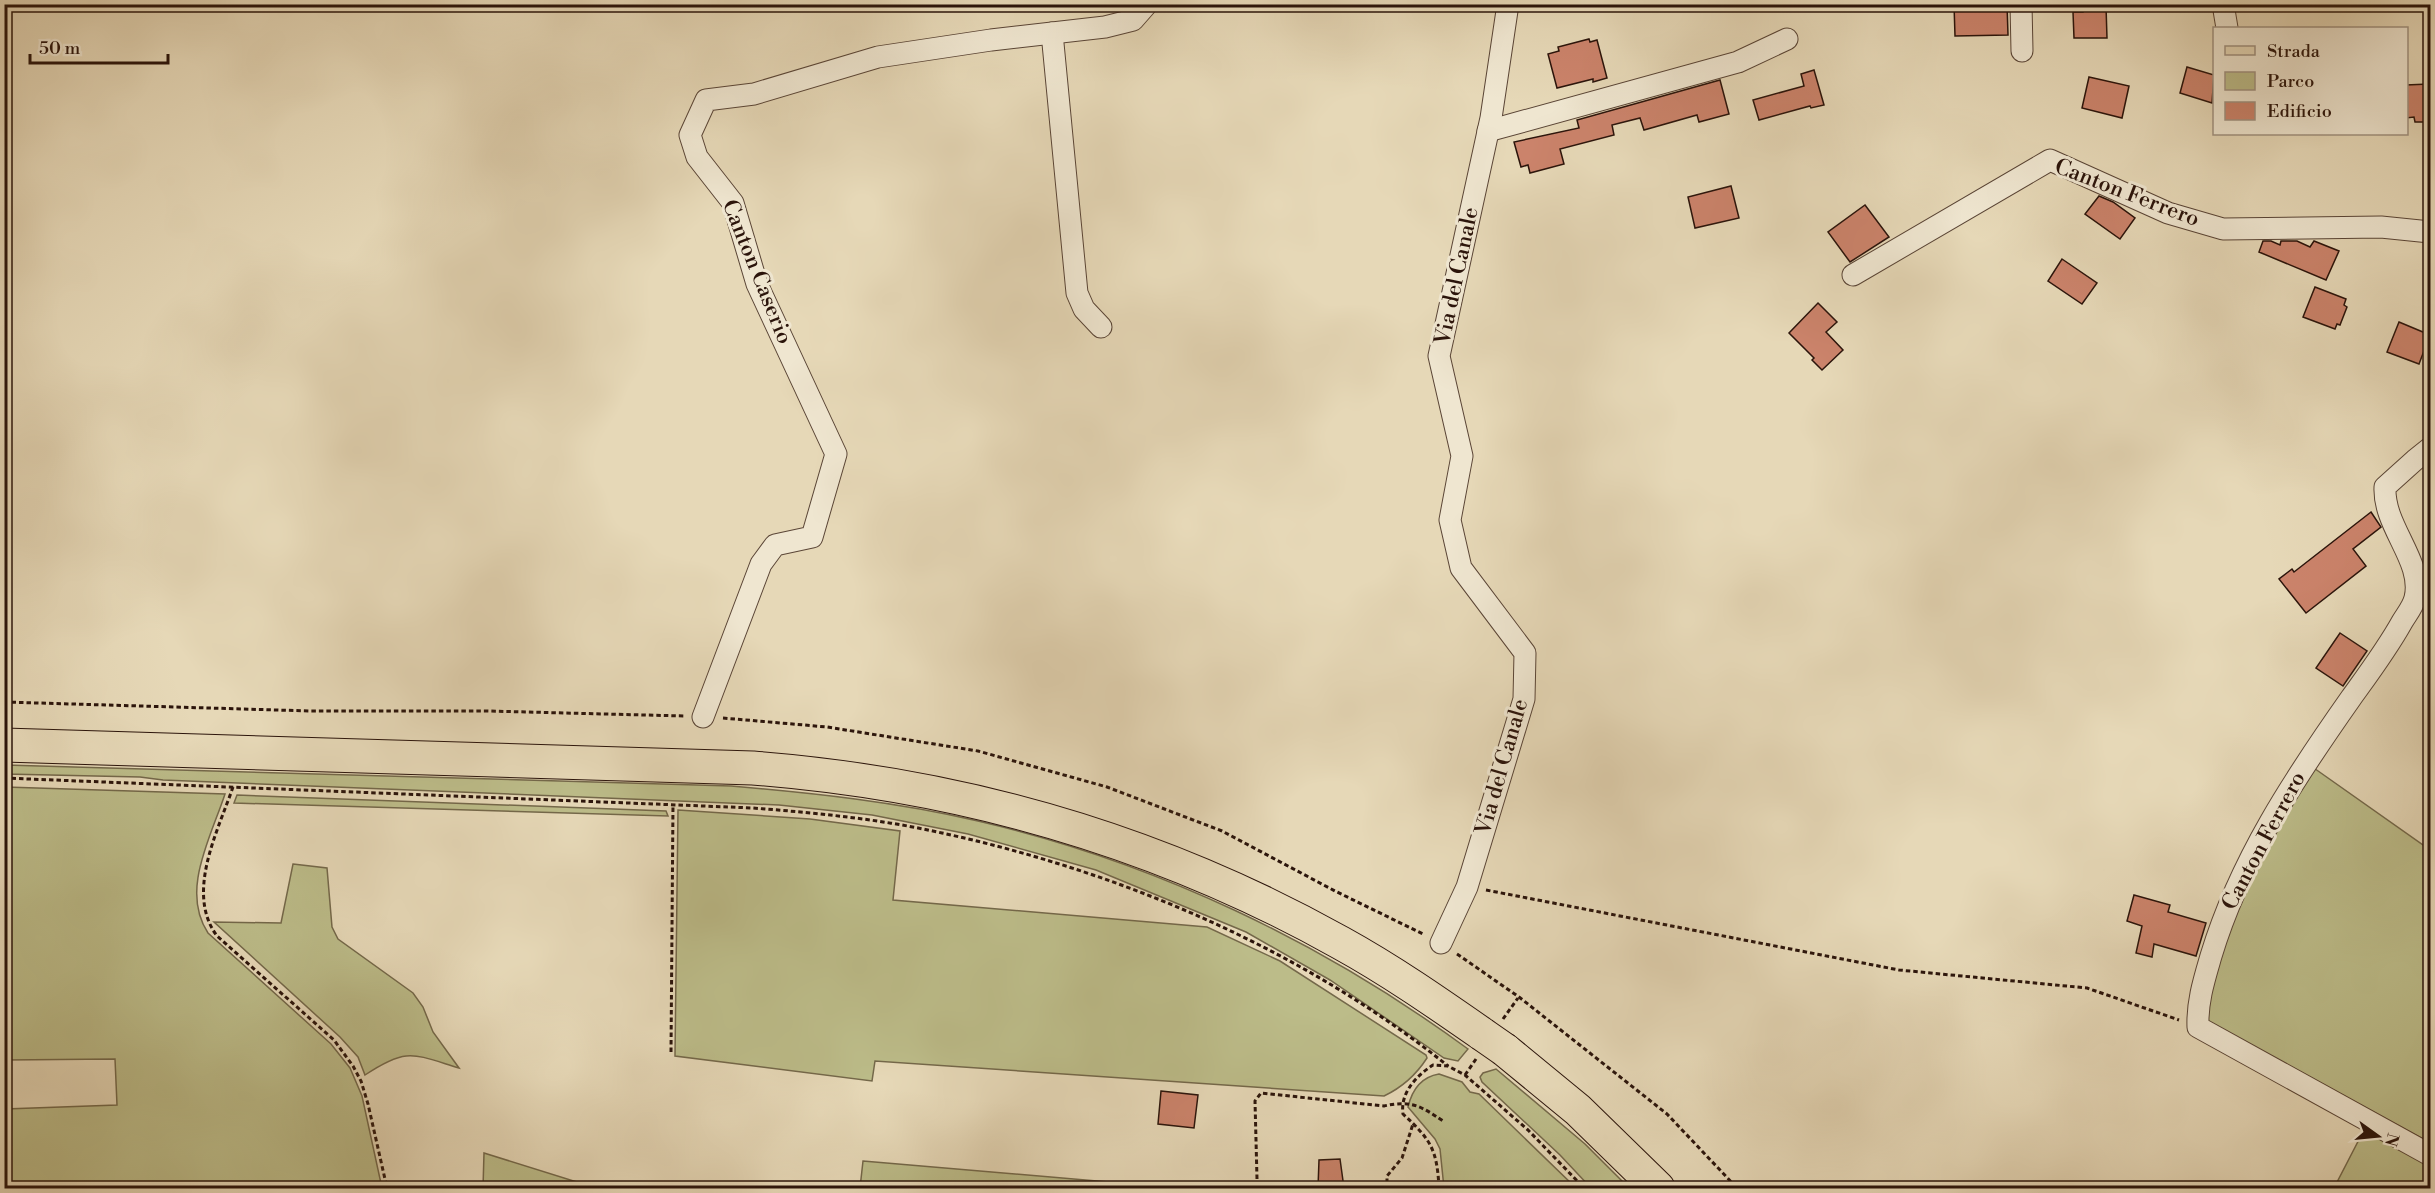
<svg xmlns="http://www.w3.org/2000/svg" width="2435" height="1193" font-family="'Libre Bodoni',serif">
	<rect width="100%" height="100%" fill="#e6d8b7"/>
	<filter id="stains"><feTurbulence type="fractalNoise" baseFrequency=".00333" numOctaves="4"/><feColorMatrix values="0 0 0 0 .2 0 0 0 0 .09 0 0 0 0 .02 0 0 0 .5 -.17"/></filter>
	<radialGradient id="worn" r=".72"><stop offset=".6" stop-color="#630" stop-opacity="0"/><stop offset="1" stop-color="#630" stop-opacity=".3"/></radialGradient>
	<g fill="#bcbc89" stroke="#74684a" stroke-width="1.5">
		<path d="M5,765l726,21c83,7 166,16 247,35 177,41 344,121 490,228l-10,12 -14,-3 -114,-78 -84,-48 -150,-62 -128,-36 -96,-19 -93,-10 -616,-25 -23,-3 -135,-3z"/>
		<polygon points="2311,766 2430,850 2430,1143 2209,1022 2203,1012 2236,901"/>
		<path d="M5,787l220,7c-14,43 -45,97 -17,139l123,111 19,24 12,28 20,92h-377v-79l112,-4 -2,-46 -110,1z"/>
		<polygon points="237,795 666,811 668,816 234,803"/>
		<path d="M678,810l132,9 90,12 -7,69 314,27 73,34 146,94 1,3c-11,17 -24,29 -43,38l-509,-35 -3,20 -197,-25z"/>
		<path d="M293,864l34,4 5,59 6,12 75,54 10,14 10,25 26,36c-46,-14 -52,-21 -94,7l-7,-18 -18,-20 -126,-115 67,1z"/>
		<polygon points="1496,1069 1585,1144 1629,1188 1591,1188 1560,1155 1482,1082 1480,1077 1483,1073"/>
		<path d="M1439,1074l23,8 8,10 9,2 97,94h-132l-4,-39 -5,-10 -27,-32c4,-17 13,-30 31,-33z"/>
		<polygon points="2365,1128 2430,1164 2430,1188 2334,1188"/>
		<polygon points="484,1153 596,1188 483,1188"/>
		<polygon points="863,1161 1178,1188 860,1188"/>
	</g>
	<g fill="#cb836b" stroke="#2b140b" stroke-width="1.5">
		<polygon points="1954,4 2007,4 2008,35 1955,36"/>
		<polygon points="2106,6 2107,38 2074,38 2073,12 2083,12 2083,7"/>
		<polygon points="1589,39 1590,42 1597,40 1607,78 1593,82 1593,79 1557,88 1548,54 1559,51 1558,47"/>
		<polygon points="2187,67 2214,75 2212,103 2180,93"/>
		<polygon points="1814,70 1824,105 1811,108 1810,106 1759,120 1753,100 1804,86 1801,74"/>
		<polygon points="2089,77 2129,86 2122,118 2082,108"/>
		<polygon points="1720,80 1729,114 1699,122 1697,115 1644,130 1640,118 1612,125 1614,135 1560,149 1564,164 1530,173 1528,165 1521,167 1514,142 1579,128 1577,120"/>
		<polygon points="2429,84 2430,122 2415,122 2414,117 2406,118 2406,85"/>
		<polygon points="1731,186 1739,218 1695,228 1688,197"/>
		<polygon points="2099,196 2113,202 2135,218 2120,239 2085,214"/>
		<polygon points="1865,205 1889,237 1850,262 1828,232"/>
		<polygon points="2263,241 2271,241 2280,245 2281,241 2297,241 2310,247 2314,241 2339,251 2326,280 2259,252"/>
		<polygon points="2062,259 2097,283 2082,304 2048,281"/>
		<polygon points="2315,287 2346,299 2344,305 2347,307 2340,325 2337,324 2335,329 2303,317"/>
		<polygon points="1818,303 1837,322 1826,332 1843,350 1822,370 1812,360 1814,358 1789,333"/>
		<polygon points="2399,322 2430,335 2419,364 2387,352"/>
		<polygon points="2371,512 2381,527 2353,549 2366,566 2306,613 2279,579 2292,569 2294,572"/>
		<polygon points="2340,633 2367,651 2343,686 2316,668"/>
		<polygon points="2134,895 2170,905 2168,912 2206,923 2196,956 2154,944 2152,957 2136,953 2142,926 2127,921"/>
		<polygon points="1161,1091 1198,1095 1194,1128 1158,1124"/>
		<polygon points="1340,1159 1344,1188 1318,1188 1319,1160"/>
	</g>
	<g fill="none" stroke-linecap="round" stroke-linejoin="round">
		<g stroke="#5a4536" stroke-width="23">
			<g id="street">
				<polyline points="2021,4 2022,51"/>
				<polyline points="2223,4 2227,28"/>
				<polyline points="1052,33 1077,293 1084,309 1101,327"/>
				<polyline points="1488,131 1738,62 1787,39"/>
				<polyline points="1853,275 2050,160 2168,213 2223,229 2381,227 2430,232"/>
				<path d="M2430,448l-15,12 -30,27c-2,40 39,74 30,111 -2,9 -9,17 -13,24 -15,27 -33,51 -51,76 -57,81 -111,162 -140,258 -7,24 -14,46 -13,71l232,128"/>
				<polyline points="703,717 761,564 775,545 812,537 836,454 757,284 733,203 697,157 690,135 706,100 754,94 878,57 991,40 1105,27 1133,20 1147,4"/>
				<polyline points="1441,943 1467,887 1524,699 1525,653 1461,568 1450,520 1462,456 1439,356 1491,118 1508,4"/>
			</g>
		</g>
		<g stroke="#2b140b" stroke-width="35">
			<g id="primary">
				<path d="M4,745l749,23c207,16 406,73 588,175 49,27 95,59 141,91"/>
				<polyline points="1505,1050 1578,1110 1658,1188"/>
			</g>
		</g>
		<g stroke="#2b140b" stroke-width="3" stroke-dasharray="4.5 3" stroke-linecap="butt">
			<polyline points="4,702 311,711 487,711 684,716"/>
			<polyline points="723,718 827,727 978,751 1107,787 1222,831 1335,891 1423,934"/>
			<path d="M4,778l749,30c64,5 127,11 189,25 180,39 362,117 506,233"/>
			<path d="M233,787c-15,44 -48,106 -16,149l117,104 19,26 8,15 7,23 19,84"/>
			<polyline points="1486,890 1899,970 2087,988 2179,1020"/>
			<polyline points="1457,954 1519,997 1667,1114 1737,1188"/>
			<polyline points="1503,1019 1518,998"/>
			<polyline points="671,1052 673,804"/>
			<polyline points="1465,1075 1476,1059"/>
			<path d="M1257,1179l-2,-78 6,-8 123,13c27,-6 37,0 59,15"/>
			<polyline points="1387,1183 1387,1176 1402,1158 1413,1124"/>
			<path d="M1439,1188c-2,-39 -8,-48 -36,-74 -3,-21 13,-38 30,-49l15,1 17,9 63,55 56,58"/>
		</g>
		<use href="#street" stroke="#efe6d0" stroke-width="21"/>
		<use href="#primary" stroke="#e6d8b7" stroke-width="33"/>
		<g stroke="#2b140b" stroke-width="35" stroke-linecap="butt">
			<polyline id="primary-bridge" points="1482,1034 1505,1050"/>
		</g>
		<use href="#primary-bridge" stroke="#e6d8b7" stroke-width="33"/>
	</g>
	<g text-anchor="middle" dominant-baseline="central" stroke-width="6" stroke-linejoin="round" paint-order="stroke">
		<g font-size="22" fill="#2b140b" stroke="#efe6d0">
			<text transform="translate(2127 193) rotate(21)">Canton Ferrero</text>
			<text transform="translate(757 272) rotate(68)">Canton Caserio</text>
			<text transform="translate(1457 276) rotate(-78)">Via del Canale</text>
			<text transform="translate(1502 767) rotate(-74)">Via del Canale</text>
			<text transform="translate(2264 841) rotate(-62)">Canton Ferrero</text>
		</g>
	</g>
	<rect width="2435" height="1193" fill="none" stroke="#e6d8b7" stroke-width="24"/>
	<rect x="6" y="6" width="2423" height="1181" fill="none" stroke="#2b140b" stroke-width="3"/>
	<rect x="12" y="12" width="2411" height="1169" fill="none" stroke="#2b140b" stroke-width="1.5"/>
	<rect x="2213" y="27" width="195" height="108" fill="#efe6d0" stroke="#a19281" stroke-width="1.5"/>
	<rect x="2225" y="46" width="30" height="9" fill="#e6d8b7" stroke="#a19281" stroke-width="1.5"/>
	<text x="2267" y="57" font-size="18" fill="#2b140b">Strada</text>
	<rect x="2225" y="72" width="30" height="18" fill="#bcbc89" stroke="#a19281" stroke-width="1.5"/>
	<text x="2267" y="87" font-size="18" fill="#2b140b">Parco</text>
	<rect x="2225" y="102" width="30" height="18" fill="#cb836b" stroke="#a19281" stroke-width="1.5"/>
	<text x="2267" y="117" font-size="18" fill="#2b140b">Edificio</text>
	<g transform="translate(2378 1136) rotate(105)" stroke="#efe6d0" stroke-width="4.5" paint-order="stroke">
	<path d="M0-4.5L10 22L0 15L-10 22Z" fill="#2b140b"/>
	<text y="-9" font-size="16" font-weight="bold" text-anchor="middle" fill="#2b140b">N</text>
	</g>
	<path d="M30 54v9h138v-9" fill="none" stroke="#2b140b" stroke-width="3"/>
	<text x="39" y="54" font-size="18" fill="#2b140b" stroke="#efe6d0" stroke-width="4.5" paint-order="stroke">50 m</text>
	<rect width="100%" height="100%" filter="url(#stains)"/>
	<rect width="100%" height="100%" fill="url(#worn)"/>
</svg>
